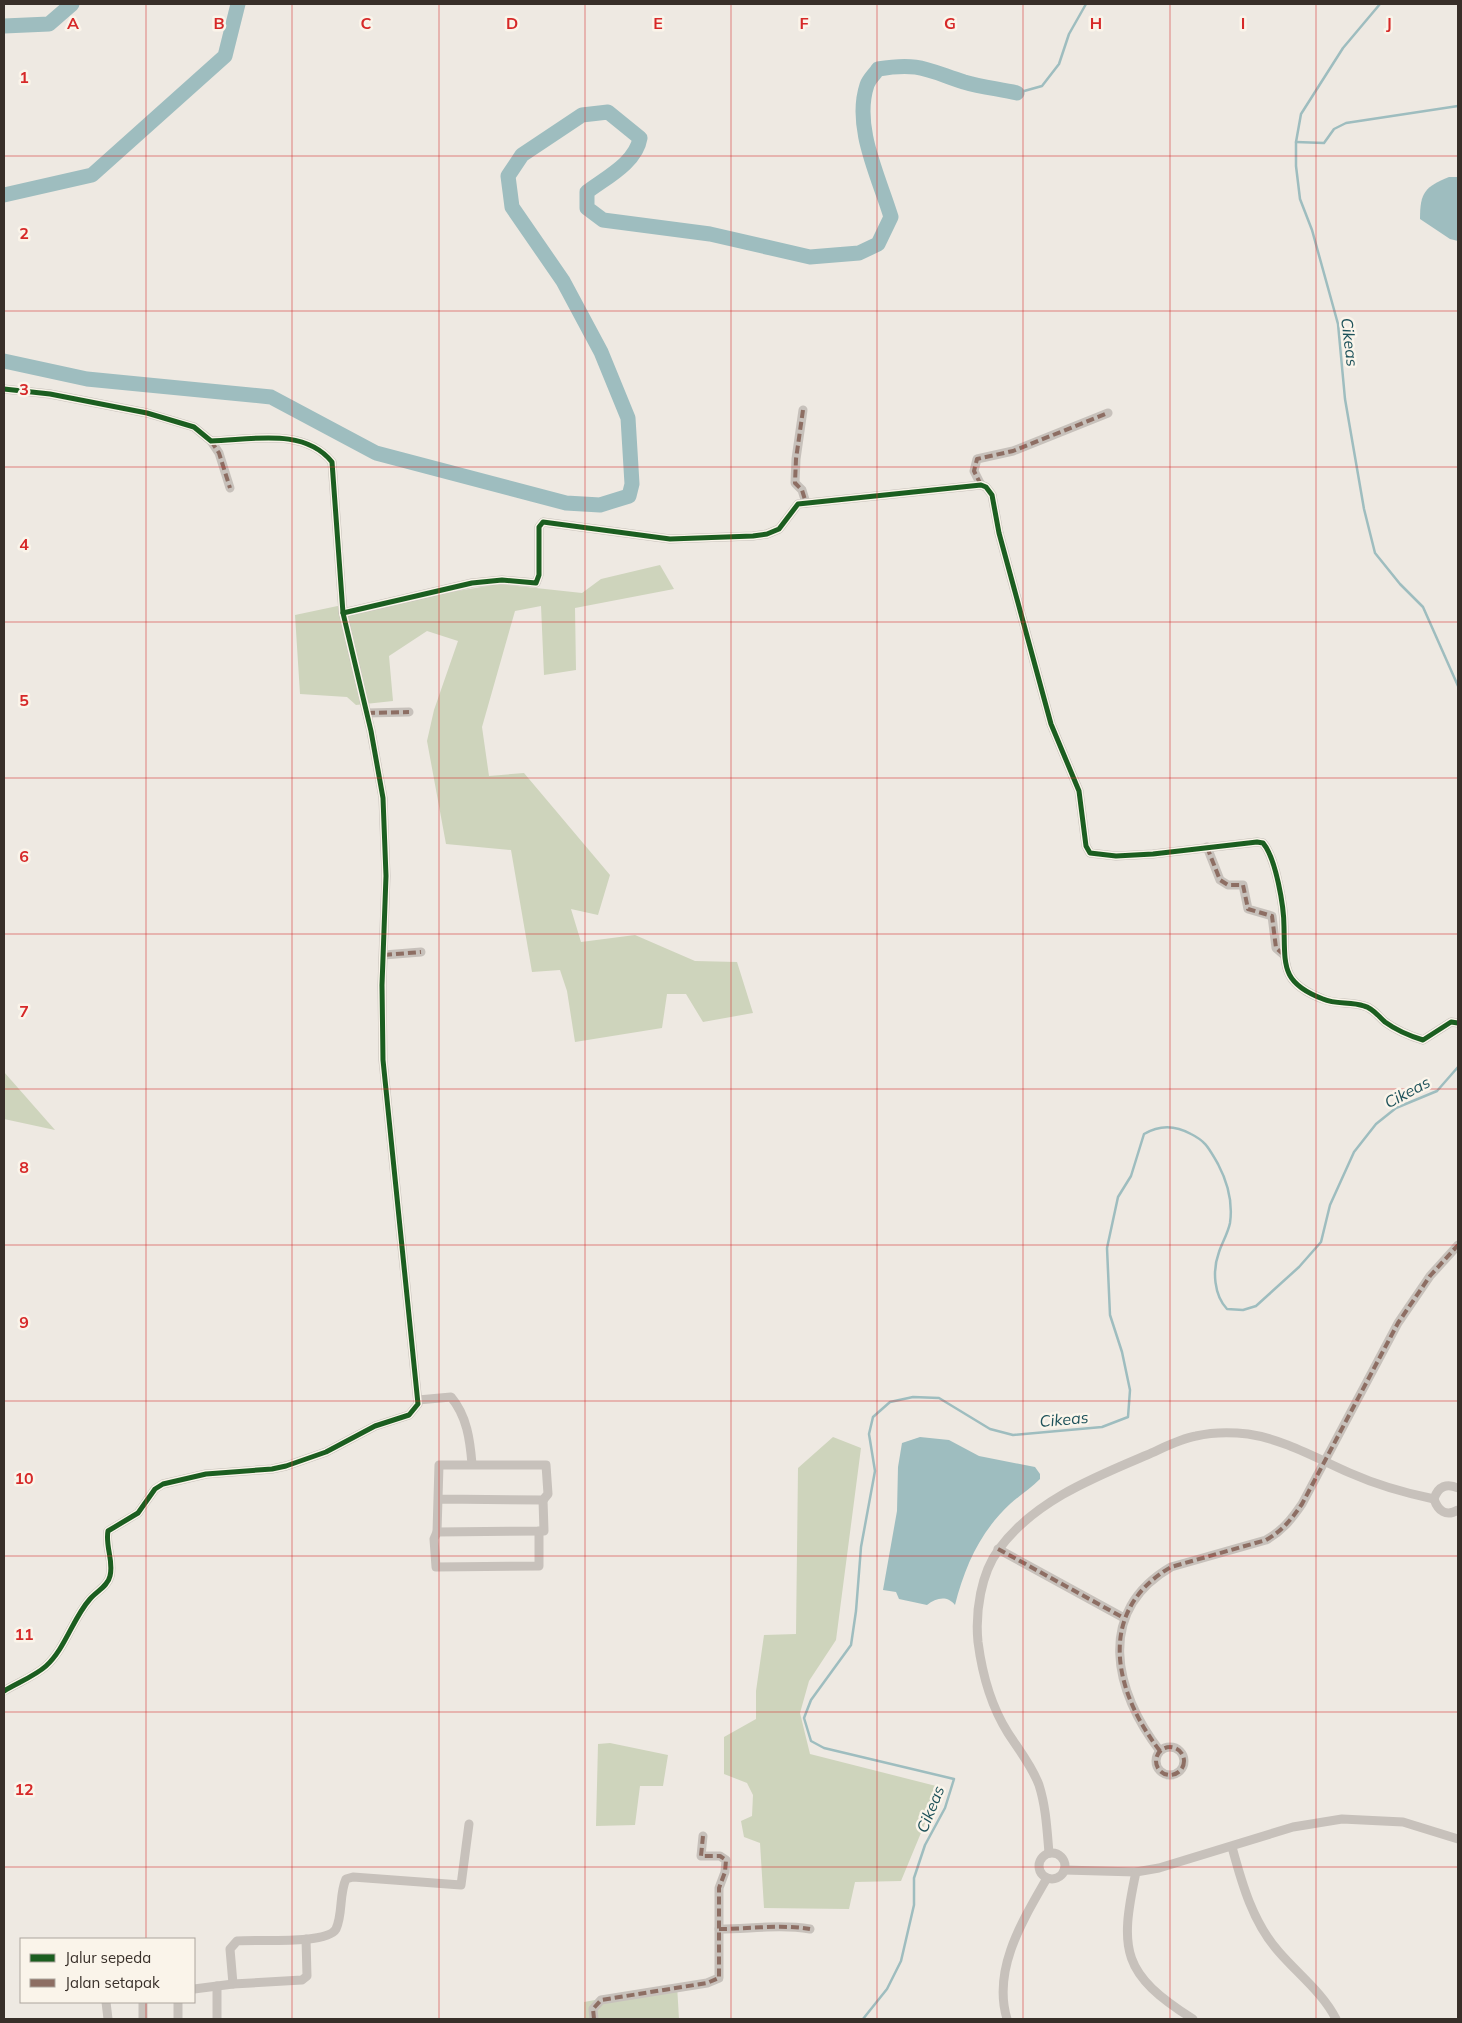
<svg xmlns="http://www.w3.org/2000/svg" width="1462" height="2023" font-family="Mulish,sans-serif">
	<rect width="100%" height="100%" fill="#eee9e2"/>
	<g fill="#ced4bc">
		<polygon points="660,565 674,589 575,608 576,670 544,675 541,606 515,611 482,727 489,776 524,773 610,875 598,915 571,909 581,942 635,935 695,961 737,962 753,1013 703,1022 686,994 667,994 662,1028 575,1042 567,991 560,970 532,972 511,850 446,844 427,741 434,710 458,641 427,631 389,656 393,701 356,705 347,697 300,694 295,615 347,604 348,614 457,591 499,584 582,593 601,579"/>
		<polygon points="4,1072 55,1130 4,1119"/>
		<polygon points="833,1437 861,1448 836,1640 809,1681 800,1713 810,1754 940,1787 901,1881 855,1882 849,1909 764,1908 760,1843 744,1837 741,1821 752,1816 753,1795 747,1783 724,1774 724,1737 756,1719 756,1691 764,1635 796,1634 798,1468"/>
		<polygon points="610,1743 668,1755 663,1786 640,1786 635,1825 596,1826 598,1744"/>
		<polygon points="677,1985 679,2019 584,2019 584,2002"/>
	</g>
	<g fill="#9ebdbf">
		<path d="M1449,177h9v64l-8,-2 -30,-20c0,-27 5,-32 29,-42z"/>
		<path d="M920,1437l29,3 30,16 56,11 5,7v5c-9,9 -20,16 -30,25 -30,28 -45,62 -55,101 -8,-10 -19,-7 -28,0l-28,-6 -3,-7 -13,-2 14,-79 1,-44 4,-24z"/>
	</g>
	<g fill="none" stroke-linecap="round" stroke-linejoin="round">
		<g stroke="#9ebdbf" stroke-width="2.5">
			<polyline points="1380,4 1343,48 1301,114 1296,142 1296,166 1300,199 1312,230 1338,324 1345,399 1364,509 1375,553 1400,584 1423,607 1458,686"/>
			<polyline points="1017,93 1042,86 1059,64 1069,34 1086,4"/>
			<polyline points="1296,142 1324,143 1334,129 1346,123 1458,106"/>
			<path d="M863,2019l24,-30 14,-28 13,-56v-27l11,-33 20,-37 9,-29 -130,-31 -13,-7 -7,-23 7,-18 40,-55 5,-34 5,-64 14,-76 -6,-37 4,-17 17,-15 23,-5 26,1 51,31 23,6 89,-8 26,-10 2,-27 -8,-38 -12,-37 -3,-67 11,-51 13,-21 13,-42c15,-9 31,-9 47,0 16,8 18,15 27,30 10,19 15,38 12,59 -2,10 -8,20 -11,29 -7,19 -5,43 8,57l16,1 13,-4 43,-39 22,-25 9,-37 24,-53 22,-28 20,-16 41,-17 21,-24"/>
		</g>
		<g stroke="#9ebdbf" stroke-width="15">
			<polyline points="4,26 49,24 72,4"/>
			<polyline points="4,195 92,175 225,56 238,4"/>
			<path d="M4,361l83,18 184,18 105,56 190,50 34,2 29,-9 3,-12 -4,-66 -27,-66 -38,-71 -51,-74 -4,-31 14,-21 60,-40 26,-3 32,26c-4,25 -35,40 -53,54v16l16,12 107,14 100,23 49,-4 19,-9 13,-27c-12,-40 -38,-90 -24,-132 2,-6 8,-11 11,-16 41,-7 49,1 86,13 17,5 35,7 53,11"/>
		</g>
		<g stroke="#c7c1bb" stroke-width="9">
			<path d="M4,389l46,5 97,19 47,14 17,14c40,-1 93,-14 121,21l11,151 28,118 12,67 3,78 -4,109 1,75 35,344 -9,11 -34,11 -49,26 -40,14 -14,3 -66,5 -43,10 -8,5 -17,24 -30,18c-3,15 6,30 2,45 -2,10 -13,15 -20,23 -17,19 -25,50 -44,67 -11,10 -29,17 -42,25"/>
			<polyline points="803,410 796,459 795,483 802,490 806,503"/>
			<polyline points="211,441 219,453 230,488"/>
			<polyline points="981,485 974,471 977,459 1013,451 1108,413"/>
			<path d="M343,613l129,-30 30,-3 34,3 3,-8v-48l4,-5 127,17 83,-3 14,-2 12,-5 19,-25 183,-19 5,2 6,8 7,38 52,191 28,67 7,55 4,7 26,3 37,-2 104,-12 6,1c13,15 21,64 21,84 1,39 -3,56 39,72 13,6 28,2 41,7 9,2 14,10 21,16 11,8 25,14 38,18l28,-18 7,1"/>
			<polyline points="367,713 409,712"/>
			<polyline points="1207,847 1220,880 1228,885 1243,885 1248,909 1272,916 1276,948 1283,954"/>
			<polyline points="384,955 421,952"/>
			<path d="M418,1400l33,-3c16,19 19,43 21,67"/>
			<path d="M1458,1488c-11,-5 -20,-2 -24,11 4,12 12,18 24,11"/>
			<polyline points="439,1499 543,1500 548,1494 546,1465 439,1465 437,1532 434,1539 436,1567 539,1566 539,1531"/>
			<polyline points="437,1532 544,1531 543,1500"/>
			<polyline points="998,1549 1124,1618"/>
			<circle cx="1170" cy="1761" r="14"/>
			<path d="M1160,1751c-46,-59 -65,-140 11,-184l95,-27c16,-9 25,-20 36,-36l96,-181 32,-47 28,-31"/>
			<path d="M1232,1847c10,37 21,76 47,105 19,22 44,41 57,67"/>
			<path d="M1049,1853c-2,-23 -3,-46 -10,-68 -7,-19 -20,-35 -31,-52 -17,-27 -26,-60 -30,-91 -3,-30 3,-69 21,-93 35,-48 96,-72 148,-94 16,-7 32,-16 49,-19 17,-4 35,-4 52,-2 35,5 70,25 102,39 27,12 55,20 84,26"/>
			<circle cx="1052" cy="1866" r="13"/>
			<polyline points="1064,1870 1136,1872 1159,1868 1293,1827 1342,1819 1403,1822 1458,1839"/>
			<path d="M1136,1872c-17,79 -14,102 57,147"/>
			<path d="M719,1929c30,0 61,-5 91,0"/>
			<path d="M233,1984l-3,-35 7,-8c19,-2 90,4 99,-12 7,-15 3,-35 10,-50l7,-2 108,8 8,-61"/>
			<polyline points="194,1989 233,1984 302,1980 307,1976 306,1939"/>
			<polyline points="106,2002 108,2019"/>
			<polyline points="143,2002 143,2019"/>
			<polyline points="178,2002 178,2019"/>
			<polyline points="217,2019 217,1986"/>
			<polyline points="594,2019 593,2009 601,2000 707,1983 719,1978 719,1888 725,1872 726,1860 720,1856 701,1856 703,1836"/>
			<path d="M1007,2019c-15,-50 16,-99 40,-141"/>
		</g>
		<g stroke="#8d6e63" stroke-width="4" stroke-dasharray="8 4" stroke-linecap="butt">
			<polyline points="803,410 796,459 795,483 802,490 806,503"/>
			<polyline points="211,441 219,453 230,488"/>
			<polyline points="981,485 974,471 977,459 1013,451 1108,413"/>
			<polyline points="367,713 409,712"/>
			<polyline points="1207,847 1220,880 1228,885 1243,885 1248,909 1272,916 1276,948 1283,954"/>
			<polyline points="384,955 421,952"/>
			<polyline points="998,1549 1124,1618"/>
			<circle cx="1170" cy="1761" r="14"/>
			<path d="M1160,1751c-46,-59 -65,-140 11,-184l95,-27c16,-9 25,-20 36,-36l96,-181 32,-47 28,-31"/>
			<path d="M719,1929c30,0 61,-5 91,0"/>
			<polyline points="594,2019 593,2009 601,2000 707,1983 719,1978 719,1888 725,1872 726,1860 720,1856 701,1856 703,1836"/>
		</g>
		<g stroke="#faf4ea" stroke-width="8">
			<g id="cycleway">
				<path d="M4,389l46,5 97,19 47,14 17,14c40,-1 93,-14 121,21l11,151 28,118 12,67 3,78 -4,109 1,75 35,344 -9,11 -34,11 -49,26 -40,14 -14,3 -66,5 -43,10 -8,5 -17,24 -30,18c-3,15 6,30 2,45 -2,10 -13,15 -20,23 -17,19 -25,50 -44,67 -11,10 -29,17 -42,25"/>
				<path d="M343,613l129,-30 30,-3 34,3 3,-8v-48l4,-5 127,17 83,-3 14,-2 12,-5 19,-25 183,-19 5,2 6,8 7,38 52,191 28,67 7,55 4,7 26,3 37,-2 104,-12 6,1c13,15 21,64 21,84 1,39 -3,56 39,72 13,6 28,2 41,7 9,2 14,10 21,16 11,8 25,14 38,18l28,-18 7,1"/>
			</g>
		</g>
		<use href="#cycleway" stroke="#1b5e20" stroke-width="5"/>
	</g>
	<path fill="none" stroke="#d62828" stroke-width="1" stroke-opacity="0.55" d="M146,4v1935M292,4v2015M439,4v2015M585,4v2015M731,4v2015M877,4v2015M1023,4v2015M1170,4v2015M1316,4v2015M4,156h1454M4,311h1454M4,467h1454M4,622h1454M4,778h1454M4,934h1454M4,1089h1454M4,1245h1454M4,1401h1454M4,1556h1454M4,1712h1454M4,1867h1454M146,2002v17"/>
	<g text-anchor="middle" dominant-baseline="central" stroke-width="5" stroke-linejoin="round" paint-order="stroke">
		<g font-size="16" font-style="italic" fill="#1e525a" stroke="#faf4ea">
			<text transform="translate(1350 342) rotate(83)">Cikeas</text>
			<text transform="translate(1407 1092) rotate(-28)">Cikeas</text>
			<text transform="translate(1064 1419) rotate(-5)">Cikeas</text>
			<text transform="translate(930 1809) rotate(-68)">Cikeas</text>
		</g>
	</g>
	<g font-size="16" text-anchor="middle" font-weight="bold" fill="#d62828" stroke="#faf4ea" stroke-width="5" stroke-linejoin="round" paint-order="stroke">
		<text x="73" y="29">A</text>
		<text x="219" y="29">B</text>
		<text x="366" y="29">C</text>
		<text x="512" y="29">D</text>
		<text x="658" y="29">E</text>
		<text x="804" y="29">F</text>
		<text x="950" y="29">G</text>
		<text x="1096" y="29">H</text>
		<text x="1243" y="29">I</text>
		<text x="1389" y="29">J</text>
		<text x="24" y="83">1</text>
		<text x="24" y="239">2</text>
		<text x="24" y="395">3</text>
		<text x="24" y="550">4</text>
		<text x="24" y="706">5</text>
		<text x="24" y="862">6</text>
		<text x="24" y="1017">7</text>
		<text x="24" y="1173">8</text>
		<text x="24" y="1328">9</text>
		<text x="24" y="1484">10</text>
		<text x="24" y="1640">11</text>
		<text x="24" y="1795">12</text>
	</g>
	<rect width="1462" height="2023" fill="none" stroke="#382f29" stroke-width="10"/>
	<rect x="20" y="1938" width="175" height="65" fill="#faf4ea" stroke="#aca59d"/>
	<rect x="30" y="1954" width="25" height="8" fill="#1b5e20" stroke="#aca59d"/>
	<text x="65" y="1963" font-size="15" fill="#382f29">Jalur sepeda</text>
	<rect x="30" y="1979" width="25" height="8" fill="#8d6e63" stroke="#aca59d"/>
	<text x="65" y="1988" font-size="15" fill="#382f29">Jalan setapak</text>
</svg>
